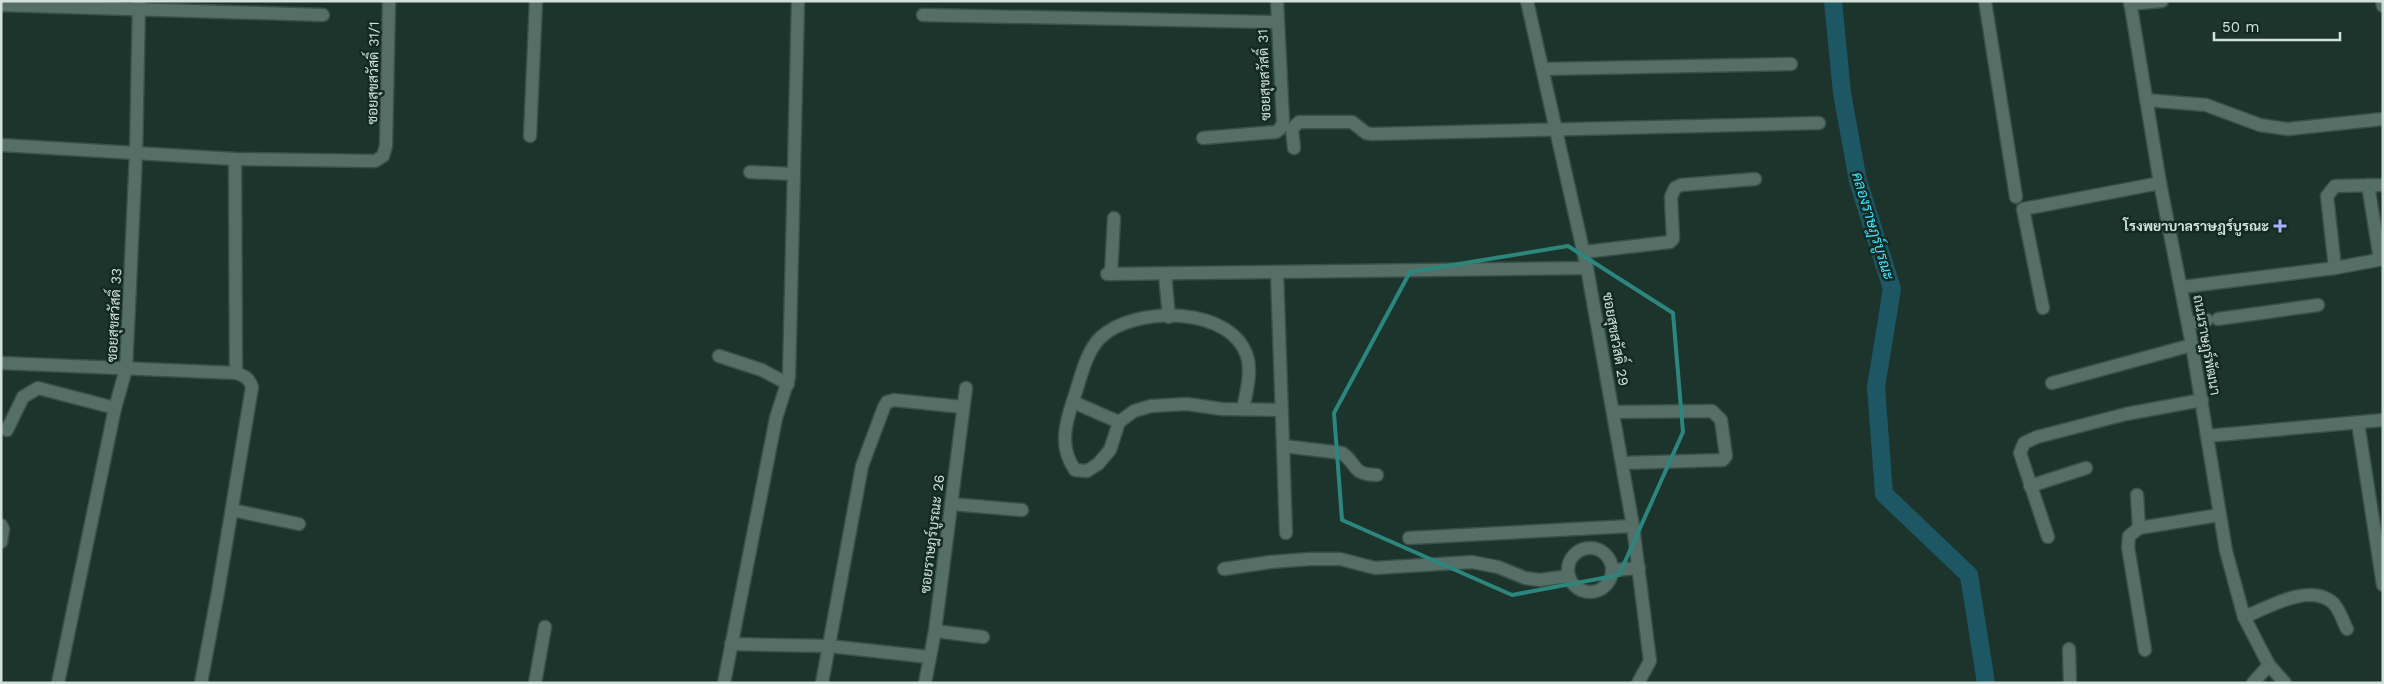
<svg xmlns="http://www.w3.org/2000/svg" width="2384" height="684" font-family="'Work Sans',Sarabun,sans-serif">
	<rect width="100%" height="100%" fill="#1c342c"/>
	<g fill="none" stroke-linecap="round" stroke-linejoin="round">
		<polyline stroke="#1c5763" stroke-width="18" points="1833,1 1842,93 1858,181 1892,289 1876,387 1884,494 1969,575 1986,683"/>
		<g stroke="#3a4f48" stroke-width="15">
			<g id="minor">
				<polyline points="1527,1 1587,268 1633,526 1650,661 1638,683"/>
				<polyline points="1985,1 2016,197"/>
				<polyline points="2130,1 2160,183 2192,345 2226,551 2244,617 2269,665 2285,683"/>
				<polyline points="2382,1 2383,6"/>
				<polyline points="2130,4 2162,1"/>
				<polyline points="1,5 323,15"/>
				<polyline points="923,15 1277,22"/>
				<polyline points="1543,69 1791,64"/>
				<polyline points="2146,100 2206,105 2260,125 2288,129 2383,119"/>
				<polyline points="530,136 536,1"/>
				<polyline points="1203,138 1276,132 1280,129 1283,122 1277,1"/>
				<polyline points="1,145 235,159 375,161 383,156 386,146 389,1"/>
				<polyline points="1294,148 1292,129 1299,122 1352,122 1366,133 1372,134 1819,123"/>
				<polyline points="235,159 236,373"/>
				<polyline points="750,172 794,174"/>
				<polyline points="2368,185 2380,259"/>
				<polyline points="1584,252 1670,242 1673,239 1671,197 1675,188 1681,185 1755,179"/>
				<polyline points="2335,268 2327,196 2335,186 2383,185"/>
				<polyline points="1277,273 1286,533"/>
				<polyline points="1107,274 1587,268"/>
				<polyline points="1111,274 1114,218"/>
				<polyline points="1165,274 1169,317"/>
				<polyline points="2182,287 2335,268 2383,259"/>
				<polyline points="2043,308 2023,209 2160,183"/>
				<polyline points="2218,319 2318,305"/>
				<polyline points="2189,323 2207,320"/>
				<polyline points="719,356 762,370 788,384"/>
				<path d="M1,363l235,10c9,3 13,5 16,14l-34,205 -17,91"/>
				<polyline points="2052,383 2192,345"/>
				<polyline points="1073,402 1119,422"/>
				<path d="M1243,409c3,-16 8,-32 5,-49 -13,-55 -114,-55 -148,-22 -15,15 -20,43 -27,63 -8,24 -14,46 2,69l12,1 11,-7 12,-14 9,-28 15,-11 17,-5 36,-2 35,5 59,1"/>
				<polyline points="1614,412 1712,411 1721,420 1726,456 1723,460 1622,463"/>
				<polyline points="2358,423 2383,585"/>
				<polyline points="7,430 23,397 38,388 115,408"/>
				<polyline points="2207,436 2383,420"/>
				<path d="M1283,446l59,7c17,12 8,21 35,22"/>
				<polyline points="2030,486 2086,468"/>
				<polyline points="2137,495 2139,528"/>
				<polyline points="951,504 1022,510"/>
				<polyline points="232,510 299,524"/>
				<polyline points="1,525 3,529 1,542"/>
				<polyline points="2048,537 2020,453 2024,443 2037,437 2126,414 2202,400"/>
				<polyline points="1409,538 1633,526"/>
				<circle cx="1590" cy="570" r="22"/>
				<polyline points="1224,569 1270,562 1310,559 1340,559 1375,568 1472,562 1498,567 1525,578 1540,580 1569,576"/>
				<polyline points="1613,570 1639,568"/>
				<path d="M2244,617c24,-9 63,-34 88,-15 7,5 11,20 15,27"/>
				<polyline points="935,631 983,637"/>
				<polyline points="731,644 829,646 929,657"/>
				<polyline points="2069,649 2070,683"/>
				<polyline points="2145,650 2128,547 2129,536 2139,528 2219,515"/>
				<polyline points="58,683 115,408 126,369 136,154 139,1"/>
				<polyline points="535,683 545,627"/>
				<polyline points="724,683 776,418 789,377 798,1"/>
				<polyline points="822,683 862,466 884,407 887,402 894,400 963,407"/>
				<polyline points="925,683 935,631 966,388"/>
				<polyline points="2253,683 2269,665"/>
			</g>
		</g>
		<use href="#minor" stroke="#566f66" stroke-width="12"/>
	</g>
	<path fill="none" stroke="#2c867e" stroke-width="4" stroke-linejoin="round" d="M1568,246l105,67 10,119 -64,143 -107,20 -170,-75 -8,-107 76,-141z"/>
	<path fill="#a7b1fc" stroke="#122a22" stroke-width="2" d="M2277.5 218.5h5v5h5v5h-5v5h-5v-5h-5v-5h5z"/>
	<g text-anchor="middle" dominant-baseline="central" stroke-width="5" stroke-linejoin="round" paint-order="stroke">
		<g font-size="14" fill="#d3e1dc" stroke="#122a22">
			<text transform="translate(373 73) rotate(-89)">ซอยสุขสวัสดิ์ 31/1</text>
			<text transform="translate(1264 75) rotate(-92)">ซอยสุขสวัสดิ์ 31</text>
			<text transform="translate(114 315) rotate(-87)">ซอยสุขสวัสดิ์ 33</text>
			<text transform="translate(1616 339) rotate(80)">ซอยสุขสวัสดิ์ 29</text>
			<text transform="translate(2207 345) rotate(80)">ถนนราษฎร์พัฒนา</text>
			<text transform="translate(932 534) rotate(-83)">ซอยราษฎร์บูรณะ 26</text>
		</g>
		<g font-size="14" font-weight="bold" fill="#d3e1dc" stroke="#122a22" text-anchor="end">
			<text x="2269" y="226">โรงพยาบาลราษฎร์บูรณะ</text>
		</g>
		<g font-size="15" font-style="italic" fill="#3de0fe" stroke="#122a22">
			<text transform="translate(1873 226) rotate(73)">คลองราษฎร์บูรณะ</text>
		</g>
	</g>
	<rect width="2384" height="684" fill="none" stroke="#d3e1dc" stroke-width="5"/>
	<path d="M2214 32v8h126v-8" fill="none" stroke="#d3e1dc" stroke-width="2.5"/>
	<text x="2222" y="32" font-size="15" fill="#d3e1dc" stroke="#122a22" stroke-width="4" paint-order="stroke">50 m</text>
</svg>
